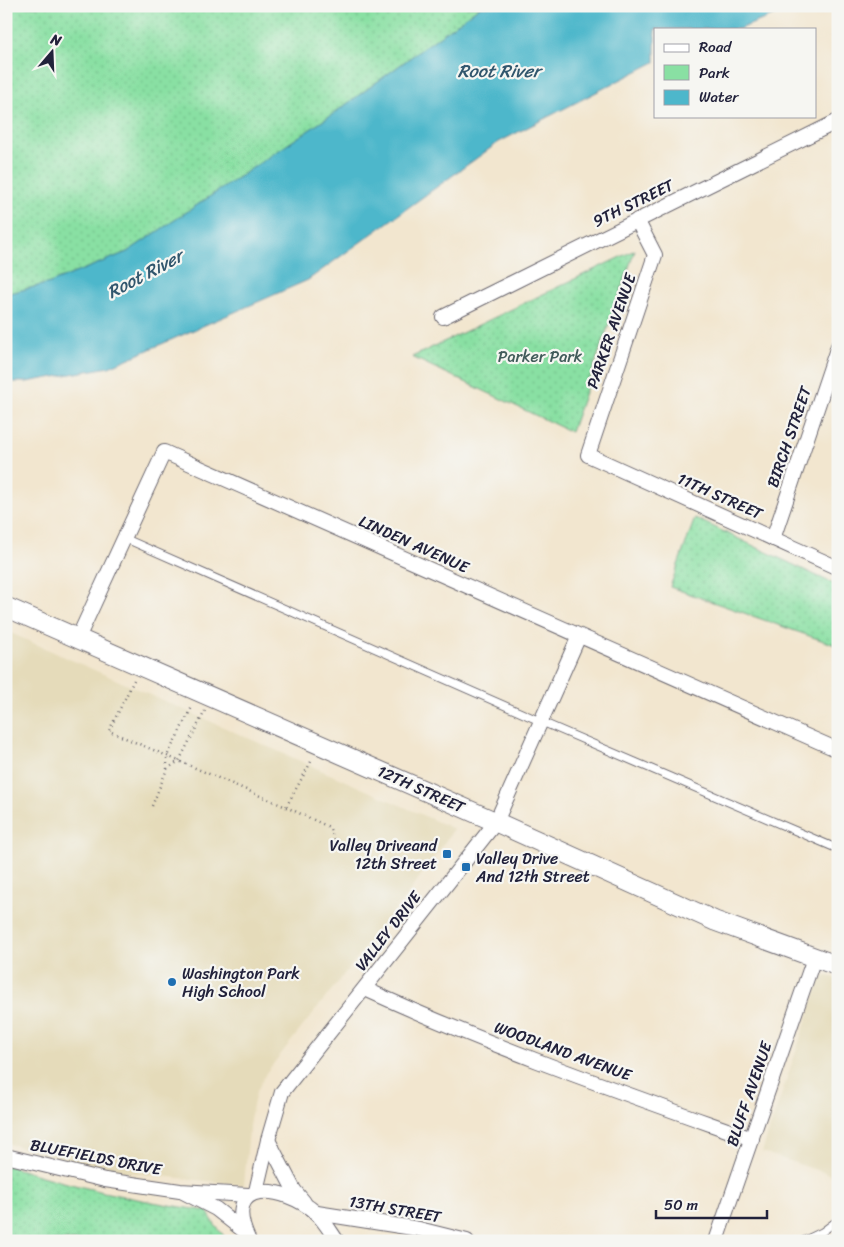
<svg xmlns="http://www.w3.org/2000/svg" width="844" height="1247" font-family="Sriracha,sans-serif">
	<defs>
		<pattern id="green-dots" width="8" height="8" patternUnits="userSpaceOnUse" patternTransform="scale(1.25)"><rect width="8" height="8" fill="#89e0a3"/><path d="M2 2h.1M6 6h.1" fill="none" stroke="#76c08d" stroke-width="1.8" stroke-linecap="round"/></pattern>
	</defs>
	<rect width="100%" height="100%" fill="#f6f6f2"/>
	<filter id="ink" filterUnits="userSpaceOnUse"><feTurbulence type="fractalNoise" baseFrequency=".02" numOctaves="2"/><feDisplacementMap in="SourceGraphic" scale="10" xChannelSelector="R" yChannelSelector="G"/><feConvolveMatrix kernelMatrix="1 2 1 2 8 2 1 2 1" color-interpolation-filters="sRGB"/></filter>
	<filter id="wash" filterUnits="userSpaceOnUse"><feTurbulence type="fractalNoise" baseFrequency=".0096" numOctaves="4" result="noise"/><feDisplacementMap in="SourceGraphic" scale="20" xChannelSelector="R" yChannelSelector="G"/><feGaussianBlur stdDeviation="1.12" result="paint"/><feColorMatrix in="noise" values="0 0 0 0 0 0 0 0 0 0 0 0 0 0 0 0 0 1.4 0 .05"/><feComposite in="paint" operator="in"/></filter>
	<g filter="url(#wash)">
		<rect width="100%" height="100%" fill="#f2e6cf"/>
		<g fill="#e5dbba">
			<polygon points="6,631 454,829 409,892 266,1073 256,1093 250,1118 244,1185 105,1170 6,1143"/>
			<polygon points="825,975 838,979 838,1177 762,1152 820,980"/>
		</g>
		<g fill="url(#green-dots)" stroke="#56816f">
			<polygon points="6,6 481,6 333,114 127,252 50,283 6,294"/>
			<polygon points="635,250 571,432 412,357"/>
			<polygon points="695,518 838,586 838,646 670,587"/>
			<path d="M6,1165c66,22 133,36 201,46l8,14 13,16h-222z"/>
		</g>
		<polygon fill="#4db7cb" stroke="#386c83" points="481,6 798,6 739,29 655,29 655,62 499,142 308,280 109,367 27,382 6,382 6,294 50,283 127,252 333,114"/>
	</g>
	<g filter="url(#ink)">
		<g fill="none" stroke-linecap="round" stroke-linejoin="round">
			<g stroke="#6b676f" stroke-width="9">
				<g id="lane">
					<polyline points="124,538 542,722 838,849"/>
					<polyline points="803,1241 822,1232 838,1220"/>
				</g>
			</g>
			<g stroke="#6b676f" stroke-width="16">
				<g id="street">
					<polyline points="637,220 655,255 588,455 838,568"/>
					<polyline points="443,317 838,121"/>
					<polyline points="773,539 838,346"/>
					<polyline points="78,638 164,452 838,750"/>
					<path d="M365,989c126,58 256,103 387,150"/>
					<polyline points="268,1140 294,1190 304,1202"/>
					<polyline points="6,1156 105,1180 180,1191 248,1195"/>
					<polyline points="256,1191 268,1140 282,1092 496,822 579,636"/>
					<polyline points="183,1192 216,1209 244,1231"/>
					<polyline points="317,1213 419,1229 467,1241"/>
					<path d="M249,1241c-30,-64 35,-57 67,-28 8,7 14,18 21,28"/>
					<polyline points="716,1241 814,958"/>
				</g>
			</g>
			<g stroke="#6b676f" stroke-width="21">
				<polyline id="secondary" points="6,607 496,822 715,921 838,966"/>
			</g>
			<g stroke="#6b676f" stroke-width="2.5" stroke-dasharray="1 4" stroke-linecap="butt">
				<polyline points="134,680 109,731 286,807 312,760"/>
				<polyline points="167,769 179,761 205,711"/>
				<polyline points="152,806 167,769 167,756 192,707"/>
				<polyline points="286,807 329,827 336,843"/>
			</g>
			<use href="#lane" stroke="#fff" stroke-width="7"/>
			<use href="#street" stroke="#fff" stroke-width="14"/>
			<use href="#secondary" stroke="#fff" stroke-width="19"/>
		</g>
	</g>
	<g fill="#1f6fb2" stroke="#f6f6f2" stroke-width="2">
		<rect x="442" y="849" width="10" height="10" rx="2.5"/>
		<rect x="461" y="862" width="10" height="10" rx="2.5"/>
		<circle cx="172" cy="982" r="5"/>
	</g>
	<g text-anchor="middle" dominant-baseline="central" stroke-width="4.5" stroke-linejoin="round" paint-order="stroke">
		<g font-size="16" fill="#22223b" stroke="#f6f6f2">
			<text transform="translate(633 203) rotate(-26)">9TH STREET</text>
			<text transform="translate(611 331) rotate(-71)">PARKER AVENUE</text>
			<text transform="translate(789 437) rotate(-71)">BIRCH STREET</text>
			<text transform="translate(720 496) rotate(24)">11TH STREET</text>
			<text transform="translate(414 544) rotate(24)">LINDEN AVENUE</text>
			<text transform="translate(421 789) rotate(24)">12TH STREET</text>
			<text transform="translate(388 931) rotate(-52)">VALLEY DRIVE</text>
			<text transform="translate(563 1051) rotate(20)">WOODLAND AVENUE</text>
			<text transform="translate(749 1094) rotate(-71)">BLUFF AVENUE</text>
			<text transform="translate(96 1157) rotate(11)">BLUEFIELDS DRIVE</text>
			<text transform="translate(395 1209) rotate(10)">13TH STREET</text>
		</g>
		<g font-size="16" fill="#415b5a" stroke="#f6f6f2">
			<text x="540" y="356">Parker Park</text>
		</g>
		<g font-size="16" fill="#22223b" stroke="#f6f6f2" text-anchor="start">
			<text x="437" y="845" text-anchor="end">Valley Driveand<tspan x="437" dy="18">12th Street</tspan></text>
			<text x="476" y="858">Valley Drive<tspan x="476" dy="18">And 12th Street</tspan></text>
			<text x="182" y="973">Washington Park<tspan x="182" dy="18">High School</tspan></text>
		</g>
		<g font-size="18" font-style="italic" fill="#31566d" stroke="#f6f6f2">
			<text x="499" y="71">Root River</text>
			<text transform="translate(145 274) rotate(-28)">Root River</text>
		</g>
	</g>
	<rect width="844" height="1247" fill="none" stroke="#f6f6f2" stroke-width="25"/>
	<rect x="654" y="28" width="162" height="90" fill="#f6f6f2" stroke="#a1a1a9"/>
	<rect x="664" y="44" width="25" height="8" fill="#ffffff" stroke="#a1a1a9"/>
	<text x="699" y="52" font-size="15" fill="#22223b">Road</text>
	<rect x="664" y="65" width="25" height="15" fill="#89e0a3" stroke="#a1a1a9"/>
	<text x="699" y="78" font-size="15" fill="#22223b">Park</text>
	<rect x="664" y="90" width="25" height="15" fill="#4db7cb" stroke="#a1a1a9"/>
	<text x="699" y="102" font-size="15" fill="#22223b">Water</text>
	<g transform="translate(52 52) rotate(19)" stroke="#f6f6f2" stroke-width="4" paint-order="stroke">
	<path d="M0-4L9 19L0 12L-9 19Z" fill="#22223b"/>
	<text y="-8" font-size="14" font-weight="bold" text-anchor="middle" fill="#22223b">N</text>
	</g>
	<path d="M656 1210v8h111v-8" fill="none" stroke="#22223b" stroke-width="2.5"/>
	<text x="664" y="1210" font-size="15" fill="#22223b" stroke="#f6f6f2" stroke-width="4" paint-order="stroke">50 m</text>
</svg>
